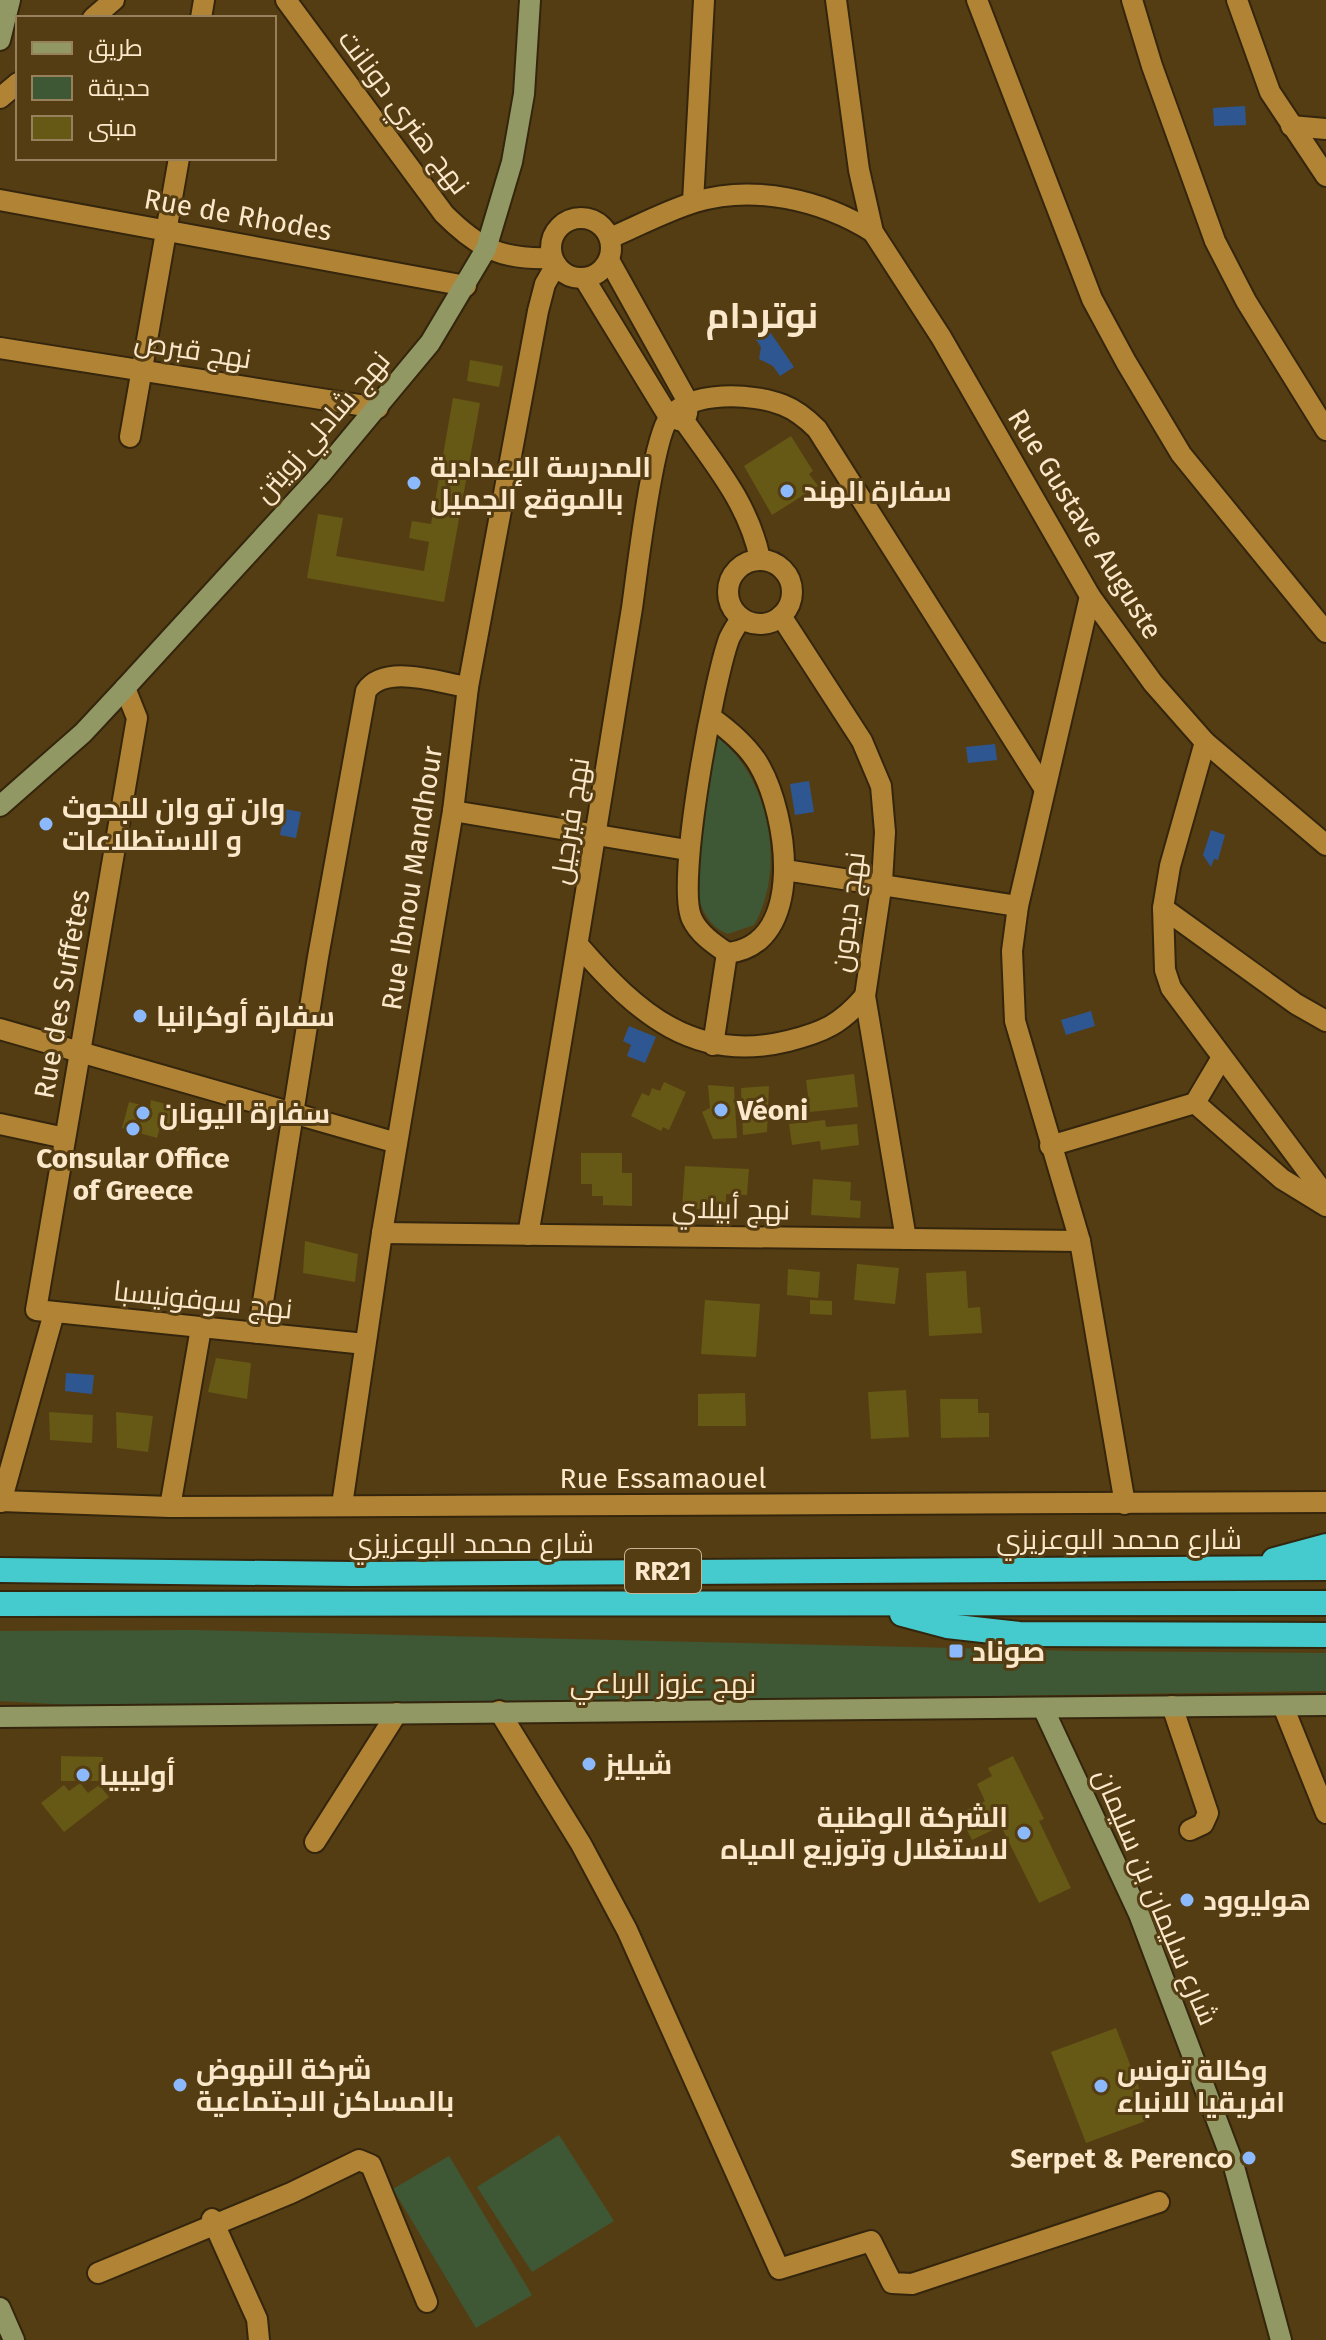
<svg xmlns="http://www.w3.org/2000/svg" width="1326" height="2340" font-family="'Fira Sans',Cairo,sans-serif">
	<rect width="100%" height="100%" fill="#553d13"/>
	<g fill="#3e5835">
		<path d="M716,736c53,39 71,132 38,189l-26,9c-61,-24 -21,-150 -12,-198z"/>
		<polygon points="195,1630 1077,1651 1326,1653 1326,1691 142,1709 0,1701 0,1631"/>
		<polygon points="559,2135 614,2221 532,2272 477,2187"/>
		<polygon points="449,2156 532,2295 476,2328 393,2189"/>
	</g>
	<g fill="#2e5792">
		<polygon points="1245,106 1246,125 1214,126 1213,108"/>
		<polygon points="768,329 794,367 780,376 773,366 759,359 761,347 755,338"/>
		<polygon points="995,744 997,760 968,763 966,747"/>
		<polygon points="809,781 814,812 795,815 790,784"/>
		<polygon points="285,809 301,812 296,838 280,835"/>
		<polygon points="1211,830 1225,835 1218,860 1214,859 1211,867 1203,855"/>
		<polygon points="1091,1011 1095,1026 1066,1035 1061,1020"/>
		<polygon points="629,1026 656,1037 645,1063 627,1056 631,1045 623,1041"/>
		<polygon points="66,1373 94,1375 92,1394 65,1391"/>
	</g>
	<g fill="#665815">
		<polygon points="470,360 503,366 499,387 467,381"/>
		<polygon points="453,398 480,403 444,602 307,578 318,514 343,518 336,556 424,571 429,542 409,538 412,521 431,524"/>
		<polygon points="791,436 813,471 809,474 818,486 772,515 744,466"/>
		<polygon points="854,1074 858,1107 810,1112 806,1080"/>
		<polygon points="664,1082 686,1092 669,1130 663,1127 661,1131 631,1116 642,1093 649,1096 652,1088 660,1091"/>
		<polygon points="708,1085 734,1087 737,1138 713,1139 702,1112 710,1108"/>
		<polygon points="769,1086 767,1132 743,1135 741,1088"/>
		<polygon points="151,1100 184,1109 178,1131 160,1127 157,1138 122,1128 129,1102 150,1107"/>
		<polygon points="825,1120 826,1127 857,1124 859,1145 821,1150 820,1141 792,1145 789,1124"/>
		<polygon points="581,1153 622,1153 622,1173 632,1173 632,1206 603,1205 603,1196 592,1196 592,1184 581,1184"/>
		<polygon points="685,1166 749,1169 747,1195 726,1194 726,1204 715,1203 714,1210 682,1208"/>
		<polygon points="813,1179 851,1182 850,1200 861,1201 860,1218 811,1215"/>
		<polygon points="305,1241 358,1254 355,1282 303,1273"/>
		<polygon points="857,1264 899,1268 895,1304 854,1300"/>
		<polygon points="788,1269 820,1272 818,1298 787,1295"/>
		<polygon points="966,1271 968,1308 980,1307 982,1333 929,1336 926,1273"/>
		<polygon points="705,1300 760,1304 756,1357 701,1354"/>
		<polygon points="810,1300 832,1301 832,1315 810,1314"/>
		<polygon points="216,1358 251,1363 247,1399 208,1392"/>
		<polygon points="906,1390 909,1437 871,1439 868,1392"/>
		<polygon points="745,1393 746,1426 698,1426 698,1394"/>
		<polygon points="940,1399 978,1399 978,1413 989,1413 989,1437 941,1438"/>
		<polygon points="49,1412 93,1415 92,1443 50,1440"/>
		<polygon points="116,1412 153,1416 148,1452 117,1448"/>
		<polygon points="61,1756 103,1757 102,1781 61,1781"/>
		<polygon points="1013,1756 1044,1819 1039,1821 1071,1888 1039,1903 1001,1826 972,1840 959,1814 985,1801 977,1784 992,1776 988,1768"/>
		<polygon points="80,1783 88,1793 99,1785 109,1797 64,1832 41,1803 64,1785 69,1791"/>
		<polygon points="1116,2028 1151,2119 1086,2143 1051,2052"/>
	</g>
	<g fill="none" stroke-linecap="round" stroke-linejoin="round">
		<g stroke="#34250d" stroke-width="24">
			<g id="street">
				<path d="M286,0l158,214c35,35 58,46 108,44"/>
				<polyline points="836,0 859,170 873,232 941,337 1090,596 1153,683 1205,742 1326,845"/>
				<polyline points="977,0 1092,299 1126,362 1181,454 1326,632"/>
				<polyline points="1132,0 1152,66 1215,241 1246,301 1326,430"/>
				<polyline points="1237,0 1270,92 1326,176"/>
				<polyline points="93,18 114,0"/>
				<polyline points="201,18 204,0"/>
				<polyline points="0,98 18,83"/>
				<polyline points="1291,126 1326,129"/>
				<polyline points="0,200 466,286"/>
				<polyline points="693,202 704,0"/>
				<circle cx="581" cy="248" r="30"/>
				<path d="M610,238c28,-12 56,-27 85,-36 59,-18 127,-2 178,30"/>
				<polyline points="609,260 688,402 687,414"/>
				<path d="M584,278l85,139 16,5c31,44 64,83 75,137"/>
				<polyline points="0,348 378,408"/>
				<polyline points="130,437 179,158"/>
				<circle cx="760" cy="592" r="32"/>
				<polyline points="1090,596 1018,906 1012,951 1015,1021 1080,1241 1125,1504"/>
				<polyline points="781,616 862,741 881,786 885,832 882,882 865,996 906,1239"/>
				<polyline points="125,688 137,718 36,1310 365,1344"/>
				<path d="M712,718c18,13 36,28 47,47 29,50 48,180 -32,188 -13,-9 -28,-19 -35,-34 -17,-34 22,-239 37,-280 3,-7 8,-14 12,-21"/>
				<polyline points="1205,742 1170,866 1163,908 1296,1004 1326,1021"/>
				<polyline points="453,811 687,850"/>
				<polyline points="785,870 1018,906"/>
				<polyline points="1163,908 1165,970 1171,988 1326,1196"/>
				<path d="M580,947c57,66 115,117 208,94 36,-9 53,-17 77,-45"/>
				<polyline points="0,1029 397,1143"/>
				<polyline points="713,1045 727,953"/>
				<polyline points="1195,1103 1282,1179 1326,1206"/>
				<polyline points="0,1124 65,1138"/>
				<polyline points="1050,1146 1195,1103 1221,1059"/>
				<polyline points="382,1233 1080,1241"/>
				<path d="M528,1235c37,-208 70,-418 104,-627 5,-35 20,-168 37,-190 21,-28 84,-25 114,-13 13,5 24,14 34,24l227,359"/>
				<path d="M258,1333l60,-376 48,-266c19,-28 73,-8 102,-4"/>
				<polyline points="0,1501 170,1507 1326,1502"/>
				<polyline points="1,1502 54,1313"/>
				<polyline points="342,1505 382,1233 453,811 468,687 538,311 545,284 556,265"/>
				<polyline points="170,1507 201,1328"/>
				<polyline points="1172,1706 1208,1813 1203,1824 1190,1830"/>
				<polyline points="1283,1706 1326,1813"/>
				<polyline points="499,1711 581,1844 627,1930 779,2269 871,2241 892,2283 912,2284 1159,2202"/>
				<polyline points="315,1842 397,1713"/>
				<polyline points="212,2219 257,2319 259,2340"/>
				<polyline points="98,2273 291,2193 359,2160 371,2165 427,2302"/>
			</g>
		</g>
		<g stroke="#34250d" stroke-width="24">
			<g id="secondary">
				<polyline points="0,40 10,0"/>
				<polyline points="0,806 83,733 125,688 321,474 430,343 486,249 512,162 524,94 530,0"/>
				<polyline points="1043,1708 1139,1914 1233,2163 1281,2340"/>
				<polyline points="0,1717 1326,1705"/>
				<polyline points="0,2308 14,2340"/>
			</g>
		</g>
		<g stroke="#34250d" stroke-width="28">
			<g id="highway">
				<polyline points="1274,1560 1326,1546"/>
				<polyline points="0,1570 354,1574 1326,1568"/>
				<polyline points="0,1604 1326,1603"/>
				<polyline points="902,1614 947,1626 1019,1634 1326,1635"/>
			</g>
		</g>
		<use href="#street" stroke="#b18335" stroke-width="20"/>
		<use href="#secondary" stroke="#919863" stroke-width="20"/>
		<use href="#highway" stroke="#45cacd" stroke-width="24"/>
	</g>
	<g fill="#8bb9fc" stroke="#553d13" stroke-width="3">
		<circle cx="414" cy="483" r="8"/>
		<circle cx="787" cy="491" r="8"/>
		<circle cx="46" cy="824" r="8"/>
		<circle cx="140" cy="1016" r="8"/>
		<circle cx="721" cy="1110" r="8"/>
		<circle cx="143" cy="1113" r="8"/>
		<circle cx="133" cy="1129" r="8"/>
		<rect x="948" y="1643" width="16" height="16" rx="4"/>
		<circle cx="589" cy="1764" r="8"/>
		<circle cx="83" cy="1775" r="8"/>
		<circle cx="1024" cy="1833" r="8"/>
		<circle cx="1187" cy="1900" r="8"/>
		<circle cx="180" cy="2085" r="8"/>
		<circle cx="1101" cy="2086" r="8"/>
		<circle cx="1249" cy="2158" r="8"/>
	</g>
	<g text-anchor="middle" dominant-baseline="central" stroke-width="6" stroke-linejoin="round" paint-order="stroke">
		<rect fill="#553d13" stroke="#c9b594" stroke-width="2" x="625" y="1549" width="76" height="44" rx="6"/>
		<g font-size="26" font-weight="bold" fill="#fbe8cb">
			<text x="663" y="1571">RR21</text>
		</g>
		<g font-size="28" fill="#fbe8cb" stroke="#553d13">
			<text transform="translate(404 112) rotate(53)">نهج هنري دونانت</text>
			<text transform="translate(238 215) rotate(10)">Rue de Rhodes</text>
			<text transform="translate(193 350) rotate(9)">نهج قبرص</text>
			<text transform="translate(322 427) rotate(-49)">نهج شادلي زويتن</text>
			<text transform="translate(1085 524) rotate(58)">Rue Gustave Auguste</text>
			<text transform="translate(570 821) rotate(-81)">نهج فيرجيل</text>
			<text transform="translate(412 878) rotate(-81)">Rue Ibnou Mandhour</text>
			<text transform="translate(848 912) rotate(-83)">نهج ديدون</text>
			<text transform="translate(62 994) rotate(-80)">Rue des Suffetes</text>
			<text transform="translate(731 1209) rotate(1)">نهج أبيلاي</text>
			<text transform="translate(203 1300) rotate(6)">نهج سوفونيسبا</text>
			<text x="663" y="1478">Rue Essamaouel</text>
			<text x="1119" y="1539">شارع محمد البوعزيزي</text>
			<text x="471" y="1543">شارع محمد البوعزيزي</text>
			<text x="663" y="1683">نهج عزوز الرباعي</text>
			<text transform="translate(1156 1897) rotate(67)">شارع سليمان بن سليمان</text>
		</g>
		<g font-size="28" font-weight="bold" fill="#fbe8cb" stroke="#553d13" text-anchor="start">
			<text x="430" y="467">المدرسة الإعدادية<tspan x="430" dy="32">بالموقع الجميل</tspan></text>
			<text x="803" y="491">سفارة الهند</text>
			<text x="62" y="808">وان تو وان للبحوث<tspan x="62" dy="32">و الاستطلاعات</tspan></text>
			<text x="156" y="1016">سفارة أوكرانيا</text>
			<text x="737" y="1110">Véoni</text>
			<text x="159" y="1113">سفارة اليونان</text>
			<text x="133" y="1158" text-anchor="middle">Consular Office<tspan x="133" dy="32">of Greece</tspan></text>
			<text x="972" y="1651">صوناد</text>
			<text x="605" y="1764">شيليز</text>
			<text x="99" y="1775">أوليبيا</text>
			<text x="1008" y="1817" text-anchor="end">الشركة الوطنية<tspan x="1008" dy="32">لاستغلال وتوزيع المياه</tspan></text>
			<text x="1203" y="1900">هوليوود</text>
			<text x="196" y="2069">شركة النهوض<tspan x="196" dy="32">بالمساكن الاجتماعية</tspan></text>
			<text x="1117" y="2070">وكالة تونس<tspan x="1117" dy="32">افريقيا للانباء</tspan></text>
			<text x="1233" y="2158" text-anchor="end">Serpet &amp; Perenco</text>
		</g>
		<g font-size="36" font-weight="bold" fill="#fbe8cb" stroke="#553d13">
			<text x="762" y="316">نوتردام</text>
		</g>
	</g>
	<rect x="16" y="16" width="260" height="144" fill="#553d13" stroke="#97815d" stroke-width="2"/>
	<rect x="32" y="42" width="40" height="12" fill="#919863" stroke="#97815d" stroke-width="2"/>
	<text x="88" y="56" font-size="24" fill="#fbe8cb">طريق</text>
	<rect x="32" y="76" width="40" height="24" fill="#3e5835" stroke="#97815d" stroke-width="2"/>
	<text x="88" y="96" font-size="24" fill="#fbe8cb">حديقة</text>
	<rect x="32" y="116" width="40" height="24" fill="#665815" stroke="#97815d" stroke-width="2"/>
	<text x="88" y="136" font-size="24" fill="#fbe8cb">مبنى</text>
</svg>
